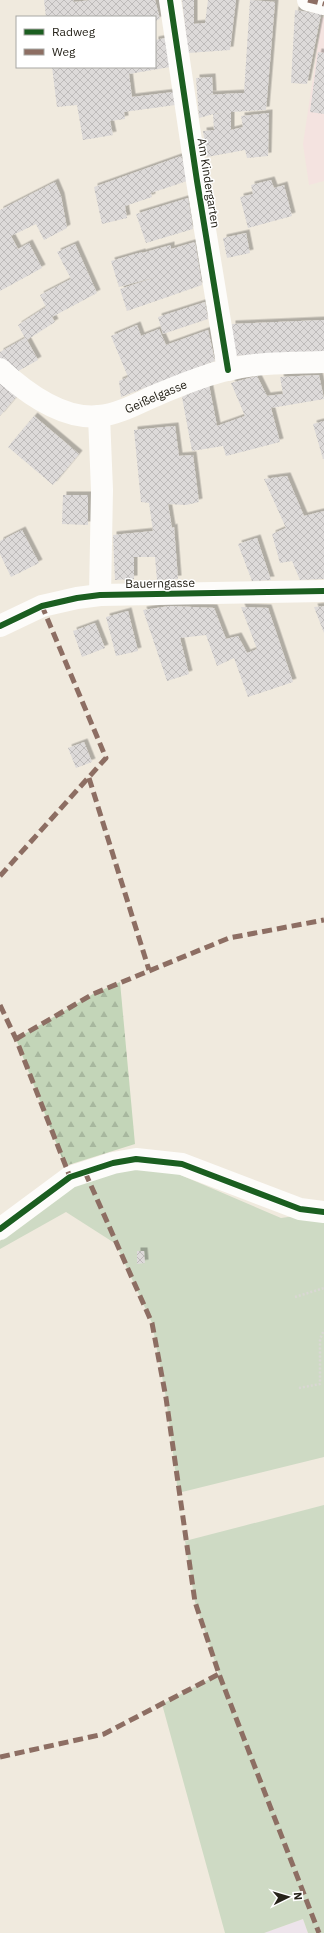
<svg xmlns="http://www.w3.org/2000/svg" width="324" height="1933" font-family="'IBM Plex Sans',sans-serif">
	<defs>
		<pattern id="forest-firs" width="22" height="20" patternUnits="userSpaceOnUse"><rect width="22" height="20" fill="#c3d5b8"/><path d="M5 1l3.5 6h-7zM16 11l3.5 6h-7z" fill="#a7b79e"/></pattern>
		<pattern id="building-cross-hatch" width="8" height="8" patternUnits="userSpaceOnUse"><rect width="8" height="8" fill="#dddad9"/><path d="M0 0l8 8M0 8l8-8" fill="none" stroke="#bebbba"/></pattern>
		<filter id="shadow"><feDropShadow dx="3.5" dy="-3.5" stdDeviation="0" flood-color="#0004"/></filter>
	</defs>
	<rect width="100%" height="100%" fill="#f0eade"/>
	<polygon fill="#ede4eb" points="303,1919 308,1933 264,1933"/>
	<polygon fill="#f4e3e0" points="322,17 324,18 324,181 309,185 303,144"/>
	<g fill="#cedac4">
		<path d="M143,1167l26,3 112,48 43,-6v245l-146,36 -12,-95 -14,-75 -36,-79 -50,-32 -66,37v-8c24,-19 48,-40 75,-55 20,-11 46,-15 68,-19z"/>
		<polygon points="324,1505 324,1933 308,1933 303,1919 264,1933 225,1933 162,1704 219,1674 195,1602 185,1541"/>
	</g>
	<polygon fill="url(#forest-firs)" points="120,982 135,1144 65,1166 16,1039 93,994"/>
	<g fill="url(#building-cross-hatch)" filter="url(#shadow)">
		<polygon points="44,0 73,0 74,2 92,0 155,0 160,19 155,21 155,17 46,17"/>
		<polygon points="182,0 194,0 194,24 205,23 208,0 236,0 230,50 188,53"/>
		<polygon points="250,0 275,2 266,110 231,112 231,130 243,127 241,116 269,113 268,156 247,158 245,150 207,157 203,131 214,130 213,114 222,113 217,113 199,118 196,78 212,77 213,94 204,95 244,93"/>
		<polygon points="295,10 321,14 307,84 291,83"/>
		<polygon points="165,38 170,67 129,74 132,97 174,92 175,105 124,112 125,119 110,121 113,135 83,140 77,105 57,107 52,67 155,67 155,40"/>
		<polygon points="318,52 324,53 324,114 310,112"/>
		<polygon points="181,156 190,180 151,193 152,197 125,206 127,218 102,224 94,187"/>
		<polygon points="271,180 274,188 284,185 292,216 248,228 240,197 253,194 251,185"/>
		<polygon points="55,182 61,196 67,228 44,240 36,224 11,236 18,249 29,243 42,268 0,291 0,210"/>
		<polygon points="188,198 193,229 146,243 136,214"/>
		<polygon points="246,233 250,253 227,258 223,238"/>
		<polygon points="195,242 202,285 127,311 120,289 156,277 119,287 111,261 142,252 142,253 171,245 171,249"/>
		<polygon points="75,244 97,293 52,317 55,322 27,340 38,360 13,374 0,360 0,352 25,338 18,325 46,307 40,295 71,279 57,252"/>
		<polygon points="205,302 208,319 163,334 158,317"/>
		<polygon points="324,320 324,352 233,356 232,324"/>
		<polygon points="137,325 141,336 159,329 166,345 208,330 215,361 121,397 119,381 128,377 111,336"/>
		<polygon points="319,375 324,399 271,408 280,442 226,456 223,446 192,451 182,397 209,385 217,426 245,416 231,383 257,376 267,396 283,394 280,377"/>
		<polygon points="0,381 17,396 0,416"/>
		<polygon points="34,416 79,454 53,485 8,447"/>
		<polygon points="324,421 324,459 323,459 313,424"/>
		<polygon points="175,426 179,456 193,455 199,502 186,505 168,504 172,528 174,527 178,579 157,580 155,557 134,557 134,579 115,580 113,535 153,531 149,503 141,502 134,430"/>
		<polygon points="287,476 304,516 324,511 324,579 300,580 292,561 280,563 272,534 286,528 264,479"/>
		<polygon points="63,495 88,495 88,525 62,524"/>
		<polygon points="22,530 39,563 11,577 0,554 0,541"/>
		<polygon points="257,538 271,580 252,581 238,544"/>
		<polygon points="170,606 214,608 226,639 238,636 247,653 257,649 241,607 268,608 293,682 248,697 234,658 217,666 206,635 180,638 189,674 167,681 143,610"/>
		<polygon points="324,606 324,633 314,607"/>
		<polygon points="128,611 138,651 116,656 106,617"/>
		<polygon points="95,623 105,648 82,657 73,631"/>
		<polygon points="84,742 92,762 76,768 68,748"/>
		<polygon points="137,1251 144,1251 145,1263 137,1264"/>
	</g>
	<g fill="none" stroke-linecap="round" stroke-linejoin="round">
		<g stroke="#d9d7d3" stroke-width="2.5" stroke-dasharray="2 2" stroke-linecap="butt">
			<polyline points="295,1297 324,1288"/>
			<polyline points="299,1388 320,1384 320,1339 324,1330"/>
		</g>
		<g stroke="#fdfcfa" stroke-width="22">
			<polyline points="170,0 197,181 228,370"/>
			<polyline points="308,0 324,4"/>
			<polyline points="99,416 102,490 100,595"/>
			<polyline points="0,626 42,606 77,598 100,595 324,591"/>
			<polyline points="0,1229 70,1177 113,1163 136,1159 182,1164 300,1209 324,1212"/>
		</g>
		<path stroke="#fdfcfa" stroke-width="22" id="s1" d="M0,369c25,23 63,51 99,47 21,-2 41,-14 60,-22 22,-9 45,-19 68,-24 31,-8 65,-7 97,-8"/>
		<g stroke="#8d6e63" stroke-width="5" stroke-dasharray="10 5" stroke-linecap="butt">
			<polyline points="308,0 324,4"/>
			<polyline points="89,778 149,970"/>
			<polyline points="0,876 106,758 42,606"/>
			<polyline points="0,1005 16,1039 70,1177"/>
			<polyline points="16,1039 93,994 229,938 324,920"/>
			<polyline points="85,1172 152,1323 166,1398 195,1602 219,1674 319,1933"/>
			<polyline points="0,1757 104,1734 219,1674"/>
		</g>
		<g stroke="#fff" stroke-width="8">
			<g id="cycleway">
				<polyline points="170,0 197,181 228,370"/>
				<polyline points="0,626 42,606 77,598 100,595 324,591"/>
				<polyline points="0,1229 70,1177 113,1163 136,1159 182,1164 300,1209 324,1212"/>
			</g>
		</g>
		<use href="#cycleway" stroke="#1b5e20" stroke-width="6"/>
	</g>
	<g text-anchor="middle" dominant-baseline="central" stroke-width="3" stroke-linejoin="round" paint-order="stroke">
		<g font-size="12" fill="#252219" stroke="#fff">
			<text transform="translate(209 183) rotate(81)">Am Kindergarten</text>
			<text stroke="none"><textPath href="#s1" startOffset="173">Geißelgasse</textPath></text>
			<text transform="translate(160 583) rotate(-1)">Bauerngasse</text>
		</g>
	</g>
	<rect x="16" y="16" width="140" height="52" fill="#ffffff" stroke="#a8a7a3"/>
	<rect x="24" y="29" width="20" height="6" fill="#1b5e20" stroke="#a8a7a3"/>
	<text x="52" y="36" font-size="12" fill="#252219">Radweg</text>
	<rect x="24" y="49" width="20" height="6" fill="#8d6e63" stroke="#a8a7a3"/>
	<text x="52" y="56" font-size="12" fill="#252219">Weg</text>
	<g transform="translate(288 1897) rotate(85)" stroke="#ffffff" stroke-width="3" paint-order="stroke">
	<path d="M0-3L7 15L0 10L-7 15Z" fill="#252219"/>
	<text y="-6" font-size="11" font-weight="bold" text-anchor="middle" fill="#252219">N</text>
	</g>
</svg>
